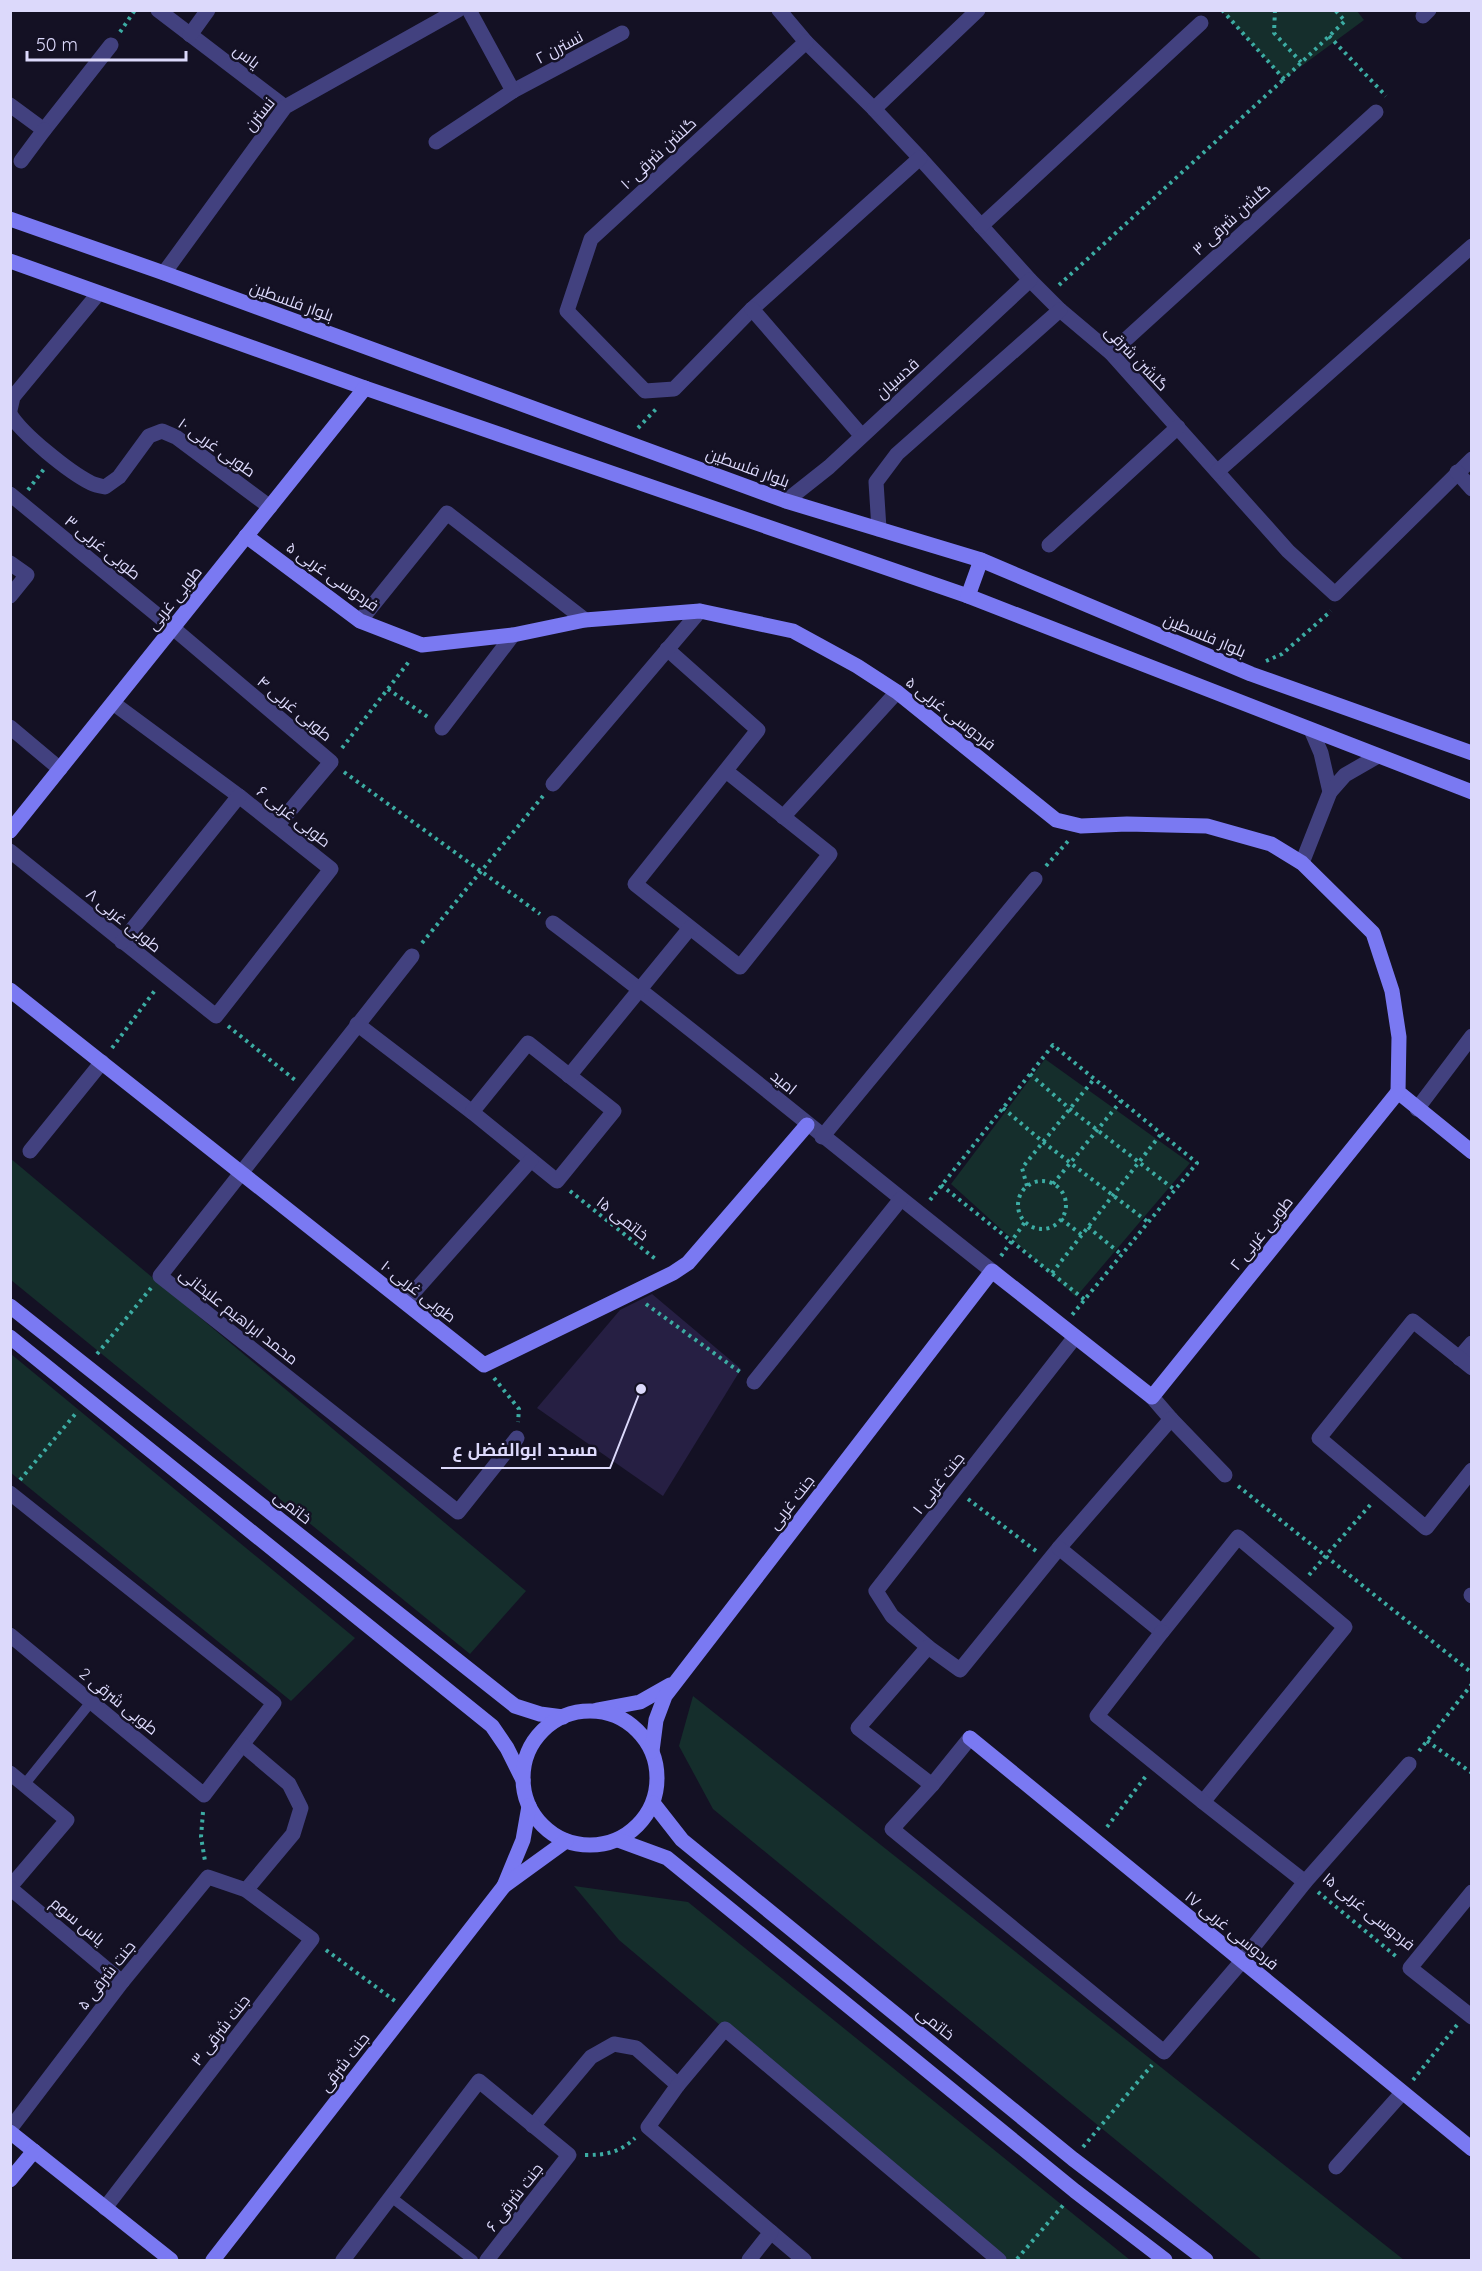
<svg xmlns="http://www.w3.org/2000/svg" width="1482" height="2271" font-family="Quicksand,Cairo,sans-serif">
	<rect width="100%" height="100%" fill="#141124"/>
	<g fill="#152e2c">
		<polygon points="1222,11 1357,11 1364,20 1284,79"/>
		<polygon points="1045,1059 1190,1163 1076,1297 951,1184"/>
		<polygon points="10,1158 526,1591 470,1654 11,1280"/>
		<polygon points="10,1354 11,1354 355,1638 291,1701 11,1473"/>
		<polygon points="693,1696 1404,2260 1262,2260 713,1809 679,1746"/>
		<polygon points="574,1886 688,1902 1130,2260 999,2260 619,1940"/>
	</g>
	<polygon fill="#261f43" points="652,1294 741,1369 663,1496 537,1408 620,1310"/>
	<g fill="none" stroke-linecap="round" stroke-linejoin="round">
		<g stroke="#3caca3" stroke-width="4" stroke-dasharray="3 4.5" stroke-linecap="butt">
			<polyline points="1222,10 1284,79 1345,21 1335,10"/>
			<polyline points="1275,10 1274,33 1301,62"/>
			<polyline points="120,32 135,10"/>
			<polyline points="1329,36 1386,96"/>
			<polyline points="1059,285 1284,79"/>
			<polyline points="638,428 658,407"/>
			<polyline points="28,490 44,469"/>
			<polyline points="1266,661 1282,654 1331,611"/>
			<polyline points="388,689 429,718"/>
			<polyline points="342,748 411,659"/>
			<polyline points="344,772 540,914"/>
			<polyline points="1046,866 1069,840"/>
			<polyline points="422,943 543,796"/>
			<polyline points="228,1026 295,1080"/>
			<polyline points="112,1048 156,989"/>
			<polyline points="1030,1074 1070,1109 1175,1190"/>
			<polyline points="1003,1108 1043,1142 1148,1222"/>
			<circle cx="1042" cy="1205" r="24"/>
			<polyline points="1053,1184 1121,1101"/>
			<polyline points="941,1185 1085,1300"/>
			<polyline points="1027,1186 1022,1168 1094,1079"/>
			<polyline points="570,1191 658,1261"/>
			<polyline points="930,1200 1053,1045 1197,1163 1072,1315"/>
			<polyline points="1061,1219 1082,1235"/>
			<polyline points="1088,1227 1122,1255"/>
			<polyline points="1001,1256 1025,1222"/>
			<polyline points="1052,1273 1161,1134"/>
			<polyline points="646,1304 740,1372"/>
			<polyline points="97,1354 151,1288"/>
			<polyline points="494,1378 519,1409 518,1422"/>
			<polyline points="20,1480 77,1412"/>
			<polyline points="1238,1486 1472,1673"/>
			<polyline points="968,1499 1036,1551"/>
			<polyline points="1309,1575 1371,1504"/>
			<polyline points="1427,1741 1472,1773"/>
			<polyline points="1419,1751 1472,1684"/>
			<polyline points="203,1812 201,1837 205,1861"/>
			<polyline points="1107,1827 1146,1776"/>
			<polyline points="1318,1892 1398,1958"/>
			<polyline points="326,1950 395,2001"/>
			<polyline points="1413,2080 1457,2025"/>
			<polyline points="1083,2147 1152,2065"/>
			<path d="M585,2155c21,0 34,-2 50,-17"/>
			<polyline points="1017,2259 1065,2203"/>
		</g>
		<g stroke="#42417f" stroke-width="10">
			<polyline points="24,1785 91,1702"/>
			<polyline points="391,2197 473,2260"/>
		</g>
		<g stroke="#42417f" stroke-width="15">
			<polyline points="158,10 285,107"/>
			<polyline points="779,10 806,42 874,109 920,158 1030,280 1060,310 1111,353 1288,551 1335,594 1472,459"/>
			<polyline points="1423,16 1429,10"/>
			<polyline points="190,35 208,10"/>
			<polyline points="806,42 591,239 567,311 645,391 674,389 752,309 920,158"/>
			<polyline points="513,91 622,33"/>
			<polyline points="10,105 44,130 111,45"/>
			<polyline points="874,109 978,10"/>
			<polyline points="436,142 513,91 469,10"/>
			<polyline points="21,161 44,130"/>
			<polyline points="981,226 1201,23"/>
			<polyline points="164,273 285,107 458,10"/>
			<polyline points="752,309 861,435"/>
			<polyline points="1111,353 1376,112"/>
			<polyline points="10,410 13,397 98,294"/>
			<path d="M10,414c12,20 59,58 81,69 4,2 9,3 14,4l14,-10 30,-41 13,-5 14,6 94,70"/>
			<polyline points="1218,471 1472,246"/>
			<polyline points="1457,472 1472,489"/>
			<polyline points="10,494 173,628 331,762 277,826"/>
			<polyline points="786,501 829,467 1030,280"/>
			<polyline points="879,529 876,482 897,454 1060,310"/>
			<polyline points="1049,545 1178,427"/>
			<polyline points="10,563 27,575 10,596"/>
			<polyline points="360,621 447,513 585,620"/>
			<polyline points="667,649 758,730 635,884 740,967 830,854 726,771"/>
			<polyline points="10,727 60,769"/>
			<polyline points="442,728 513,635"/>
			<polyline points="1312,732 1321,753 1330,792"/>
			<polyline points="553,784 700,611"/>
			<polyline points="783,817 897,692"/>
			<polyline points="10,851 216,1016 331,869 239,796 113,703"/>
			<polyline points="1302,863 1330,792 1345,775 1378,756"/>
			<path d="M553,923c149,112 292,232 439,348"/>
			<polyline points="122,942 239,796"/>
			<polyline points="412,956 160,1276 458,1512 517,1438"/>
			<polyline points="357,1024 472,1112"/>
			<polygon points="528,1043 614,1111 557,1181 472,1112"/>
			<polyline points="569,1076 690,928"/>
			<polyline points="1417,1109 1472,1036"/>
			<polyline points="822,1137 1035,879"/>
			<polyline points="30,1151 102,1062"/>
			<polyline points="405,1302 531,1160"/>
			<polyline points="1075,1337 876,1591 892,1616 928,1647 960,1670 1059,1548 1171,1419 1152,1397"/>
			<polyline points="1459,1358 1472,1343"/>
			<polyline points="1472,1368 1413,1321 1319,1438 1426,1528 1472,1470"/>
			<polyline points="754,1382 901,1199"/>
			<polyline points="1171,1419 1225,1475"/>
			<polyline points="10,1493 274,1703 204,1795 10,1635"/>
			<polyline points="1059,1548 1162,1632 1238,1537 1345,1627 1203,1802"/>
			<polyline points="1471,1595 1472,1596"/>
			<polyline points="1162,1632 1097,1716 1203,1802 1305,1882"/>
			<polyline points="928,1647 858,1728 932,1785 970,1738"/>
			<polyline points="243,1745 289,1784 301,1808 293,1834 246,1890"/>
			<polyline points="10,1773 67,1820 10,1887"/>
			<polyline points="932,1785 892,1829 1164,2052 1242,1961 1305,1882 1409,1764"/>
			<polyline points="10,1888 122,1982"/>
			<polyline points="1472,1892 1410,1968 1472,2017"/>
			<polyline points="533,2126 591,2057 614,2044 636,2048 678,2085"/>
			<polyline points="10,2129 122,1982 208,1877 246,1890 312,1939 105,2208"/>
			<polyline points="1336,2167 1402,2093"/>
			<polyline points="771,2232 804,2260"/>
			<polyline points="343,2260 479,2081 569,2155 487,2260"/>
			<polyline points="749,2260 771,2232 648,2127 678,2085 725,2029 999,2260"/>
		</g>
		<g stroke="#7a79f2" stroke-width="15">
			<polyline points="10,219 164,273 786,501 981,560 1251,674 1472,753"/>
			<polyline points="10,261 365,388 968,596 1472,792"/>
			<polyline points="246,536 360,621 422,645 513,635 585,620 700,611 793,631 857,666 897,692 1056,820 1081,826 1127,824 1207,826 1271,844 1302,863 1373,933 1392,991 1399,1037 1398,1092 1472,1152"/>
			<polyline points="968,596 981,560"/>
			<polyline points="10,831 365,388"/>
			<polyline points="10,990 484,1365 673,1273 688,1263 807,1125"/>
			<polyline points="10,1306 515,1706 540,1714 563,1717"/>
			<polyline points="10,1337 492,1726 507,1748 523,1780"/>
			<polyline points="597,1710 640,1702 670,1685"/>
			<circle cx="590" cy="1778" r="67"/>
			<polyline points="970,1738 1472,2149"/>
			<polyline points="652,1751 656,1720 665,1696 992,1271 1152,1397 1398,1092"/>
			<polyline points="653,1803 682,1840 1073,2159 1206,2260"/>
			<polyline points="618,1840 667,1858 1075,2191 1165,2260"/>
			<polyline points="504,1886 523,1840 529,1806"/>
			<polyline points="10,2132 171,2260"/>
			<polyline points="10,2180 34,2151"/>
			<polyline points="213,2260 504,1886 566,1841"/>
		</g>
	</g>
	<g text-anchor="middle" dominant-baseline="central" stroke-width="5" stroke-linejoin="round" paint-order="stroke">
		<g font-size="16" fill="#dcd9fb" stroke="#141124">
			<text transform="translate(559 47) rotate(-28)">نسترن ۲</text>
			<text transform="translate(247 56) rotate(37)">یاس</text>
			<text transform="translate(259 114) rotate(-51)">نسترن</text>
			<text transform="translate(658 153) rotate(-43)">گلشن شرقی ۱۰</text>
			<text transform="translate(1231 219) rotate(-42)">گلشن شرقی ۳</text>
			<text transform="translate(292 301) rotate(20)">بلوار فلسطین</text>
			<text transform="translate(1137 358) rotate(46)">گلشن شرقی</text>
			<text transform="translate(897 378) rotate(-42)">قدسیان</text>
			<text transform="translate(217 447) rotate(35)">طوبی غربی ۱۰</text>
			<text transform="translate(748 467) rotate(20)">بلوار فلسطین</text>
			<text transform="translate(103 547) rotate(39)">طوبی غربی ۳</text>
			<text transform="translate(333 576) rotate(35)">فردوسی غربی ۵</text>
			<text transform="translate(174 598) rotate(-51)">طوبی غربی</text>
			<text transform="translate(1205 635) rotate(23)">بلوار فلسطین</text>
			<text transform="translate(295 708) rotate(40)">طوبی غربی ۴</text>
			<text transform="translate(951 713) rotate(38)">فردوسی غربی ۵</text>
			<text transform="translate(294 816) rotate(38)">طوبی غربی ۶</text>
			<text transform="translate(124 920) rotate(39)">طوبی غربی ۸</text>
			<text transform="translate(784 1082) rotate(39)">امید</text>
			<text transform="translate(623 1218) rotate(38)">خاتمی ۱۵</text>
			<text transform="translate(1261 1233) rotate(-51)">طوبی غربی ۲</text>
			<text transform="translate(419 1291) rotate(38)">طوبی غربی ۱۰</text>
			<text transform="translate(239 1316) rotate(38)">محمد ابراهیم علیخانی</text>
			<text transform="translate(938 1483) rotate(-52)">جنت غربی ۱</text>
			<text transform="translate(791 1502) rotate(-52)">جنت غربی</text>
			<text transform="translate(293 1507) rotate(38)">خاتمی</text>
			<text transform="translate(119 1701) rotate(39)">طوبی شرقی 2</text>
			<text transform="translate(1369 1911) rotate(39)">فردوسی غربی ۱۵</text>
			<text transform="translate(78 1921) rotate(40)">یاس سوم</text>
			<text transform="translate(1232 1930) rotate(39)">فردوسی غربی ۱۷</text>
			<text transform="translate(106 1975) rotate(-52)">جنت شرقی ۵</text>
			<text transform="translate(936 2023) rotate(39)">خاتمی</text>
			<text transform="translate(220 2030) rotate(-52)">جنت شرقی ۳</text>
			<text transform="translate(344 2062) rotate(-52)">جنت شرقی</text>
			<text transform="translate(514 2197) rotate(-52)">جنت شرقی ۶</text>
		</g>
	</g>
	<path fill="none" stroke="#dcd9fb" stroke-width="2" d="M641 1389L610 1468H441"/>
	<circle fill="#dcd9fb" stroke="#141124" stroke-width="2" cx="641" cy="1389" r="6"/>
	<g font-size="18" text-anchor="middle" font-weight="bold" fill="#dcd9fb" stroke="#141124" stroke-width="5" stroke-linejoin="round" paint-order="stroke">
		<text x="525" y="1456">مسجد ابوالفضل ع</text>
	</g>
	<rect width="1482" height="2271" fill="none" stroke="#dcd9fb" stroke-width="24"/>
	<path d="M27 51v9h159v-9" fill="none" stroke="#dcd9fb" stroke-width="3"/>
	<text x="36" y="51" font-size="18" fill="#dcd9fb" stroke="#141124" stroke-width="4.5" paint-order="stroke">50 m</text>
</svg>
